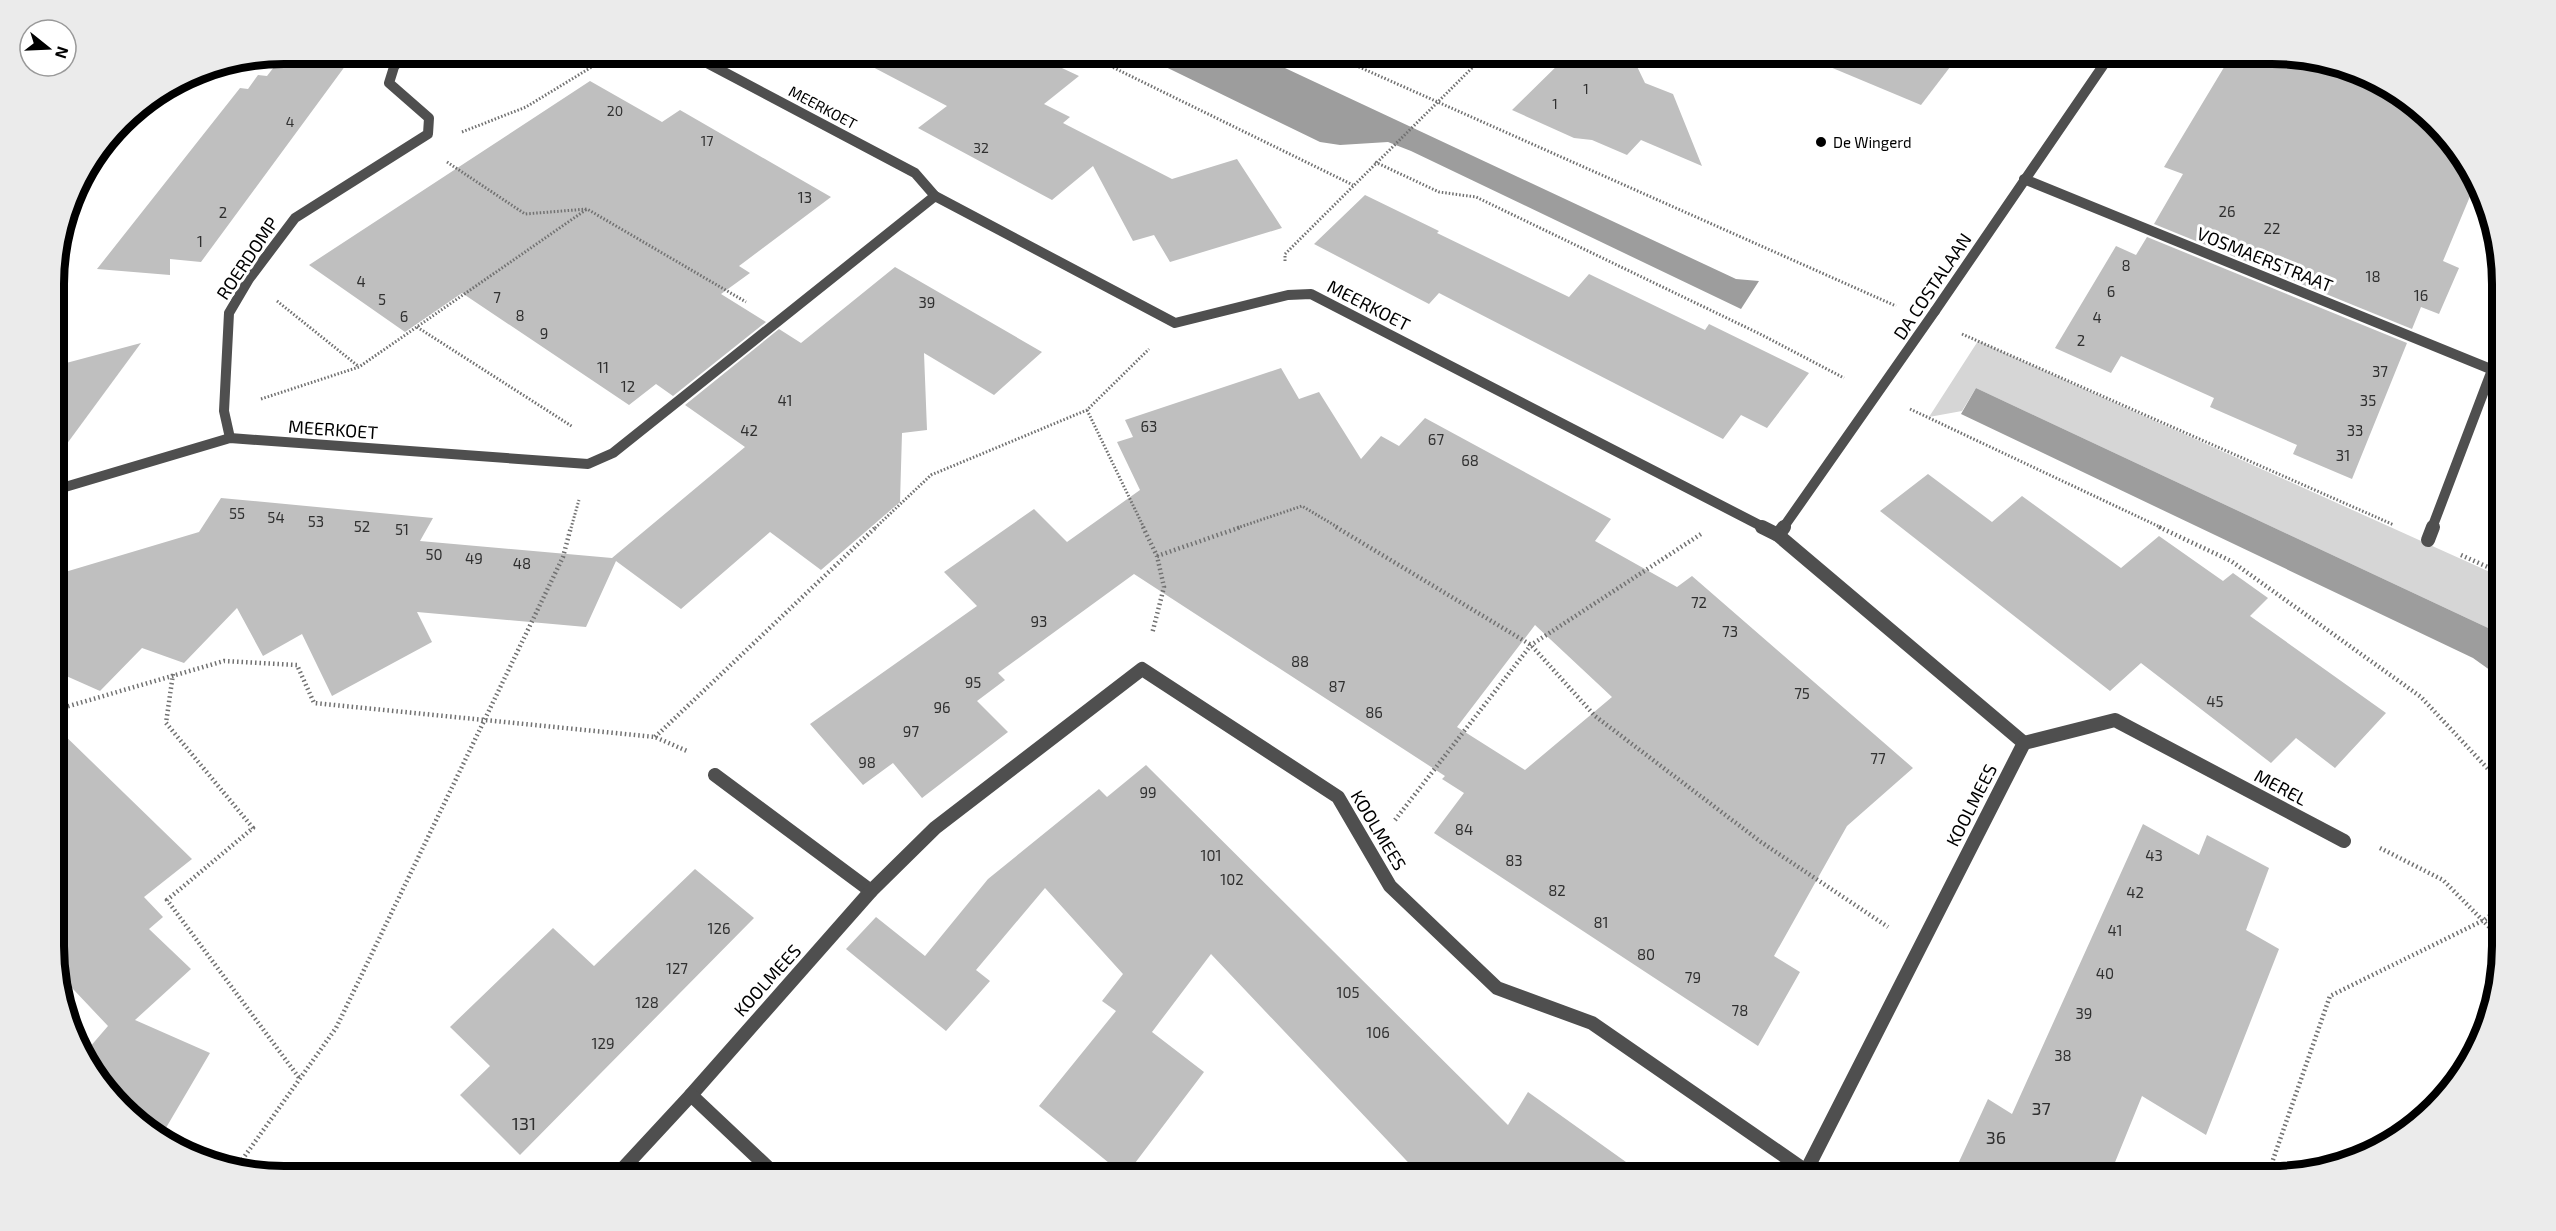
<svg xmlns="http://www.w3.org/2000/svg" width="2556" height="1231" font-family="'Exo 2',sans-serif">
	<rect width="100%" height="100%" fill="#fff"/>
	<polygon fill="#d6d6d6" points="1978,341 2501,577 2501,634 1976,388 1962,411 1929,417"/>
	<g fill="#9d9d9d">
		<polygon points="1139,54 1255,54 1736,279 1759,281 1741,309 1411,151 1388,142 1340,145 1320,142"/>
		<polygon points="1976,388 2501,634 2501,678 2473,658 1961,414"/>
	</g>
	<g fill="#bfbfbf" fill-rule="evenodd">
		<polygon points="284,54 354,54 201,262 170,259 170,275 97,269 240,88 248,89 258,75 267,76"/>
		<polygon points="848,54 1032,54 1079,76 1044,104 1070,117 1063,123 1172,179 1237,159 1282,228 1170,262 1154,235 1133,241 1093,166 1052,200 918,128 947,106"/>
		<polygon points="1631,54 1645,83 1673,94 1702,166 1641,140 1627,155 1592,140 1574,138 1512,110 1568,55"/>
		<polygon points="1799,54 1960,54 1921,105"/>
		<polygon points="2232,54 2271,54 2310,62 2397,93 2412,102 2454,145 2476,182 2443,261 2459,268 2439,314 2421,307 2412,329 2154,224 2183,174 2164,167"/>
		<polygon points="590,81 662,122 680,110 831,197 739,266 750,273 721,294 766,322 673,396 656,384 629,405 462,293 405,332 309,265"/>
		<polygon points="1365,195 1439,231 1437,233 1569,297 1589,274 1705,330 1709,324 1809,373 1767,428 1741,415 1723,439 1439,293 1429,304 1314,244"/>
		<polygon points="2147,237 2407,343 2352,479 2293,454 2297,445 2210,407 2214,398 2121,356 2111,373 2055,348 2116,246 2136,255"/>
		<polygon points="895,267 1042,352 994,395 924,353 927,430 902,433 900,502 821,570 770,532 681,609 616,561 586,627 417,612 432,642 332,696 302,634 263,656 237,608 184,663 142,648 100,691 55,671 55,575 199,532 221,498 433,518 420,541 612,558 745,447 685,405 779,329 801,343"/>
		<polygon points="141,343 55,460 55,366"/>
		<path d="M1281,368l18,31 20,-7 42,67 20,-23 18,10 26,-28 186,101 -16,22 82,46 15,-11 221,192 -66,58 -73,130 26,16 -42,74 -324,-213 30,-40 -22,-14 3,-3 -311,-202 -136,99 7,7 -28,21 31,31 -86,66 -29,-35 -30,22 -53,-61 167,-118 -33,-34 90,-63 33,33 73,-52 -23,-48 16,-5 -8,-17zM1535,625l77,72 -87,73 -68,-43z"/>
		<polygon points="1928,474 1992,522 2022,496 2121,568 2159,536 2223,581 2233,573 2268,598 2250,616 2386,713 2335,768 2296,738 2271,763 2141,663 2110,691 1880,511"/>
		<polygon points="56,727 192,859 144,897 163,917 149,929 191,969 135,1020 210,1053 160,1138 144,1129 102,1086 83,1055 108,1026 56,971"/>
		<polygon points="1146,765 1508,1125 1528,1092 1647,1177 1422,1177 1211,954 1152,1032 1204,1072 1132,1167 1114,1167 1039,1106 1116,1011 1102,1001 1123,974 1045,888 976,970 990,981 946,1031 846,949 876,917 925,956 988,879 1099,789 1107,797"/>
		<polygon points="2143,824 2199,855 2207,835 2269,868 2246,930 2279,949 2206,1135 2142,1096 2109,1177 1952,1177 1988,1099 2012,1114"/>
		<polygon points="695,869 754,918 520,1155 460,1095 490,1066 450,1027 553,928 594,966"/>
	</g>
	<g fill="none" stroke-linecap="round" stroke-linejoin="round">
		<g stroke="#717171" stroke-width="3" stroke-dasharray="1.5 2" stroke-linecap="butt">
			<polyline points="1098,54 1104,63 1353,185"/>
			<polyline points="1330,54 1896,306"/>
			<polyline points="462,132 526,107 613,54"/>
			<polyline points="447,162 525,214 587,209 746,302"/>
			<polyline points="1375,162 1439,192 1476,197 1760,334 1844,378"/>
			<polyline points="1285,261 1285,254 1486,54"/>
			<polyline points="277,301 358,366"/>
			<polyline points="417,327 573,427"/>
			<polyline points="1962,334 2394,525"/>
			<polyline points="261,399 359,367 587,209"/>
			<polyline points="1910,409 2162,528"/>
			<polyline points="1087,410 1144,528"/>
			<polyline points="571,528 579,500"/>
			<polyline points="875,528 931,475 1087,410 1149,349"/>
			<polyline points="1237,528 1302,506 1339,528"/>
		</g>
		<g stroke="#717171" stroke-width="4.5" stroke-dasharray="1.5 3" stroke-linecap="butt">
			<polyline points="1143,527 1157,556 1164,587 1152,634"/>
			<polyline points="1336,527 1531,645 1595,716 1761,842 1888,927"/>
			<polyline points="2159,527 2231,561 2421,697 2502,784"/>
			<polyline points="2461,555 2501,573"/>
			<polyline points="1157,556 1241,527"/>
			<polyline points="173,674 166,723 253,828 167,900 300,1079"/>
			<polyline points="55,710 224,661 297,665 314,703 655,737 687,751"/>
			<polyline points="655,737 876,527"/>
			<polyline points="1395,820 1531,645 1701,534"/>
			<polyline points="2380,848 2443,880 2502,940"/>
			<polyline points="237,1167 336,1028 563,557 571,527"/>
			<polyline points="2267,1177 2330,996 2484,920 2502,907"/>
		</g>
		<polyline stroke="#4f4f4f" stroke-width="10" points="1783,528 1935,311"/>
		<polyline stroke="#4f4f4f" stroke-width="14" points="1778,535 1784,527"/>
		<g stroke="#4f4f4f" stroke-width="10">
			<polyline points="690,54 915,173 935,196"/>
			<polyline points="2024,179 2493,370"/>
			<polyline points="1935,311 2111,54"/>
			<polyline points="230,438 224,411 229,313 249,279 295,218 428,134 429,118 389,83 394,67 404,54"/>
			<polyline points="55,490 230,438 588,464 613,453 935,196 1175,323 1288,295 1311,294 1765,528"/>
			<polyline points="2432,528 2500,349"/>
		</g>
		<g stroke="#4f4f4f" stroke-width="14">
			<polyline points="1762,527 1778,535 2024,743 1803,1177"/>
			<polyline points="2428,540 2433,527"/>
			<polyline points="2024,743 2115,720 2344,841"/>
			<polyline points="715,775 871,891 935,828 1142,669 1338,797 1390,886 1497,988 1592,1023 1806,1171"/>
			<polyline points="691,1095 871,891"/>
			<polyline points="615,1177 691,1095 778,1177"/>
		</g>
	</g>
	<circle fill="#000" stroke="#fff" stroke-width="2" cx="1821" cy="142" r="6"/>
	<g text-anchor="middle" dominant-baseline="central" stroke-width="6" stroke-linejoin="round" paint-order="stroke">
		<g font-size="14" fill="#303030">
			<text x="1586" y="88">1</text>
			<text x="1555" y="103">1</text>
			<text x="615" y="110">20</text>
			<text x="290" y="121">4</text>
			<text x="707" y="140">17</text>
			<text x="981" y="147">32</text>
		</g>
		<g font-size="15" fill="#000" stroke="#fff">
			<text transform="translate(823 107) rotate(28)">MEERKOET</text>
		</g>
		<g font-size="15" fill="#000" stroke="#fff" text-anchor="start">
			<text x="1833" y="142">De Wingerd</text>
		</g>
		<g font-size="15" fill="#303030">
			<text x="805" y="197">13</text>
			<text x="2227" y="211">26</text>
			<text x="223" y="212">2</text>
			<text x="2272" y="228">22</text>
			<text x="200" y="241">1</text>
			<text x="2126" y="265">8</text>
			<text x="2373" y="276">18</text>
			<text x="361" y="281">4</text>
			<text x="2111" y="291">6</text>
			<text x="2421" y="295">16</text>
			<text x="497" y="297">7</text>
			<text x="382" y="299">5</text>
			<text x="927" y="302">39</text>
			<text x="520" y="315">8</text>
			<text x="404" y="316">6</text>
			<text x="2097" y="317">4</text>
			<text x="544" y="333">9</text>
			<text x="2081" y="340">2</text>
			<text x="603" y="367">11</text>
			<text x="2380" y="371">37</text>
			<text x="628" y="386">12</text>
			<text x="785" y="400">41</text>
			<text x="2368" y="400">35</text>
			<text x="1149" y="426">63</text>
			<text x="749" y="430">42</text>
			<text x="2355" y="430">33</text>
			<text x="1436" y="439">67</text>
			<text x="2343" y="455">31</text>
			<text x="1470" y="460">68</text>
			<text x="237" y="513">55</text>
			<text x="276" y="517">54</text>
			<text x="316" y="521">53</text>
			<text x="362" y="526">52</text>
			<text x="402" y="529">51</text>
			<text x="434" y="554">50</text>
			<text x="474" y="558">49</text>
			<text x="522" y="563">48</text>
			<text x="1699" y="602">72</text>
			<text x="1039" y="621">93</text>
			<text x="1730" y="631">73</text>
			<text x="1300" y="661">88</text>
			<text x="973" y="682">95</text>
			<text x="1337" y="686">87</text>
			<text x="1802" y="693">75</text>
			<text x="2215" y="701">45</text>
			<text x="942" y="707">96</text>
			<text x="1374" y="712">86</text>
			<text x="911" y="731">97</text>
			<text x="1878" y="758">77</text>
			<text x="867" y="762">98</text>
			<text x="1148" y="792">99</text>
			<text x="1464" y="829">84</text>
			<text x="1211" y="855">101</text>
			<text x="2154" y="855">43</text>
			<text x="1514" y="860">83</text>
			<text x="1232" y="879">102</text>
			<text x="1557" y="890">82</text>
			<text x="2135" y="892">42</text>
			<text x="1601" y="922">81</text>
			<text x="719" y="928">126</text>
			<text x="2115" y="930">41</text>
			<text x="1646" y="954">80</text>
			<text x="677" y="968">127</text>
			<text x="2105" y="973">40</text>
			<text x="1693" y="977">79</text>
			<text x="1348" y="992">105</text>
			<text x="647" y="1002">128</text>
			<text x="1740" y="1010">78</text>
			<text x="2084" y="1013">39</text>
			<text x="1378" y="1032">106</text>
			<text x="603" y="1043">129</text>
			<text x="2063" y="1055">38</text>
		</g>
		<g font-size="18" fill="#000" stroke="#fff">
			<text transform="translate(247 258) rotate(-56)">ROERDOMP</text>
			<text transform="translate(2265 259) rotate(22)">VOSMAERSTRAAT</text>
			<text transform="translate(1932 286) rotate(-56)">DA COSTALAAN</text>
			<text transform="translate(1369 305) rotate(27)">MEERKOET</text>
			<text transform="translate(333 429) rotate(4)">MEERKOET</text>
			<text transform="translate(2281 787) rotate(28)">MEREL</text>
			<text transform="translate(1971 805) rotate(-63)">KOOLMEES</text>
			<text transform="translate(1379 830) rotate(59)">KOOLMEES</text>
			<text transform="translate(767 980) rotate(-48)">KOOLMEES</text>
		</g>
		<g font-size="18" fill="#303030">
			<text x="2041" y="1108">37</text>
			<text x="524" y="1123">131</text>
			<text x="1996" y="1137">36</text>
		</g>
	</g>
	<path d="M0 0H2556V1231H0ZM284 64H2272A220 220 0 0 1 2492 284V946A220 220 0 0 1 2272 1166H284A220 220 0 0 1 64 946V284A220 220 0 0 1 284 64Z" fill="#ebebeb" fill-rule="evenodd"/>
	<path fill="none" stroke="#000" stroke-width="8" d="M284 64H2272A220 220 0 0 1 2492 284V946A220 220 0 0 1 2272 1166H284A220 220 0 0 1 64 946V284A220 220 0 0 1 284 64Z"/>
	<g transform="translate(48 48) rotate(108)"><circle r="28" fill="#ffffff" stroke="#999999" stroke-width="1.5"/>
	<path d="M0-4.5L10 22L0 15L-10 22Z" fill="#000000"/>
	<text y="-9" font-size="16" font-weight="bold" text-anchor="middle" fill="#000000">N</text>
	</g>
</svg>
